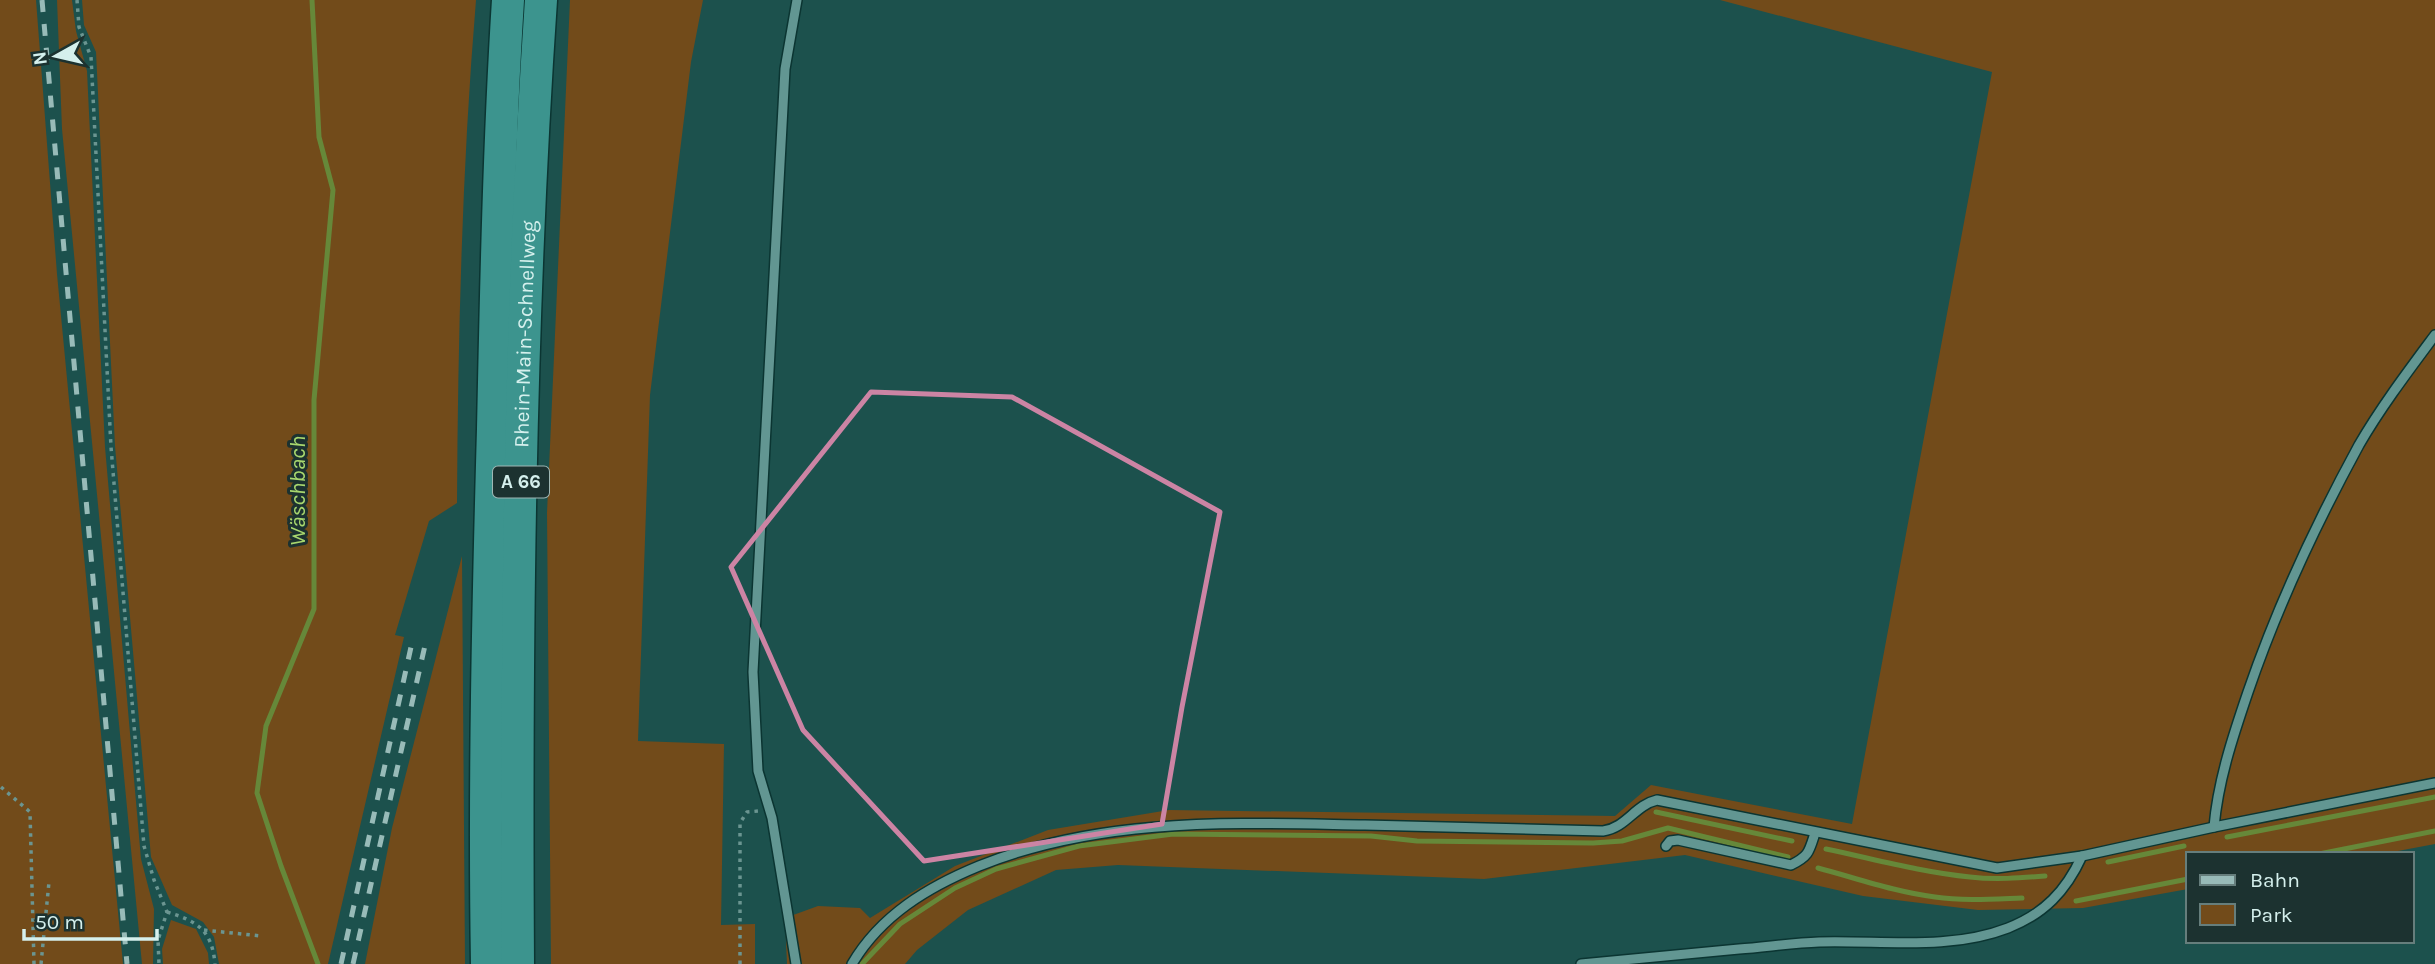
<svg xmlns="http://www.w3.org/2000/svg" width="2435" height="964" font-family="Karla,sans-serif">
	<rect width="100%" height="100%" fill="#1c514d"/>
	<g fill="#724b1a">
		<polygon points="0,0 36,0 57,274 123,964 0,964"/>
		<polygon points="57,0 72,0 76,31 87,71 105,447 141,859 154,909 153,964 142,964 62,129"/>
		<path d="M82,0h394c-14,167 -18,336 -19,503l-28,18 -34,114 9,2 -76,327h-109l-5,-27 -11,-15 -31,-17 -21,-48 -36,-411 -19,-394 -12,-27z"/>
		<polygon points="570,0 703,0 691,62 650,395 638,741 724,744 721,925 755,924 755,964 551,964 547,513"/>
		<polygon points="1720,0 2435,0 2435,844 2382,854 2188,854 2188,889 2083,908 1978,910 1863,896 1685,855 1484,879 1118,865 1056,870 968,910 917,950 905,964 787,964 785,918 818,906 860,908 870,918 955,866 1048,830 1169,810 1615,816 1651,785 1852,824 1992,72"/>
		<polygon points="462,556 465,964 365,964 392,828"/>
		<polygon points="171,920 196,929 208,953 209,964 163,964 162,949"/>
	</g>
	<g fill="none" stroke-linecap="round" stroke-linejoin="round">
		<g stroke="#668839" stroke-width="5">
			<polyline points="312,0 319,137 333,190 314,400 314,609 266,726 257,793 281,866 318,964"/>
			<polyline points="1656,812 1792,841"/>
			<polyline points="2227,837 2435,797"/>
			<path d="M1826,849c48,10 95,23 144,28 25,3 50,1 75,-1"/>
			<polyline points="2319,854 2435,831"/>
			<polyline points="2108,862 2184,846"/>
			<path d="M1818,868c38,10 77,24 117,29 28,4 58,2 87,1"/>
			<polyline points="2076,901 2188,879"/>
			<polyline points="862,964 900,924 955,888 996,869 1079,846 1173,834 1371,836 1417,841 1593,843 1622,841 1668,828 1788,857"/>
		</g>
		<g stroke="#0b3532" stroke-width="12">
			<g id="lane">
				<path d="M2214,827c4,-46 19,-91 34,-135 29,-85 68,-168 111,-247 22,-38 50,-75 76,-110"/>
				<path d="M1666,846l4,-5 8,-1 113,25c18,-9 18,-13 24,-32"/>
				<polyline points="796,964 772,818 758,771 753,672 785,69 797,0"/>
				<path d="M852,964c29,-49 76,-77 127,-98 124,-50 256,-43 386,-41 80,2 159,4 238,6 23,-3 32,-26 54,-31l340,68 85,-12"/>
				<path d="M1581,964c53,-5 106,-10 158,-15 27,-2 53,-6 80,-7 62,-2 130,9 189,-14 36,-14 58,-37 74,-72l132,-29 221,-44"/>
			</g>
		</g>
		<g stroke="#0b3532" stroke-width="35">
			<g id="highway">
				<path d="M487,964c-3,-178 1,-357 6,-535 3,-143 6,-286 15,-429"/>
				<path id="s1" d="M518,964c-2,-321 1,-643 23,-964"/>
			</g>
		</g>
		<g stroke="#6b9591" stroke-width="3.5" stroke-dasharray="3.5 5" stroke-linecap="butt">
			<polyline points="77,0 79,27 91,57 111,447 144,846 154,880 167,912 158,940 159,964"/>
			<polyline points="1,787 30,812 34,964"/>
			<path d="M167,912c30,9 45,18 48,52"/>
			<polyline points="204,930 261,936"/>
			<polyline points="41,964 49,882"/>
			<polyline points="740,964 740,823 747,812 759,811"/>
		</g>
		<use href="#lane" stroke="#629692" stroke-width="9"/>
		<use href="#highway" stroke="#3c948e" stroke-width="32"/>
		<g stroke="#98bbb8" stroke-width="5" stroke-dasharray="12 12" stroke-linecap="butt">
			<polyline points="42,0 127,964"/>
			<polyline points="341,964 413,638"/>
			<polyline points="353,964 426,641"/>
		</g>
	</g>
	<path fill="none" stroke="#cc84a4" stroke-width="5" stroke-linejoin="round" d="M871,392l141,5 208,115 -38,195 -20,117 -238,37 -121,-131 -72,-163z"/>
	<g text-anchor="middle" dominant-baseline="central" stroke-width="6" stroke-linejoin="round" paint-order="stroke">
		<rect fill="#1c3230" stroke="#9eb7b4" stroke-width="2" x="493" y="466.5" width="56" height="31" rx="5"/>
		<g font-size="19" font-weight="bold" fill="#d5f0ed">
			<text x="521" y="482">A 66</text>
		</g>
		<g font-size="21" fill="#d5f0ed" stroke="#1c3230">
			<text stroke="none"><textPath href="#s1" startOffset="630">Rhein-Main-Schnellweg</textPath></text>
		</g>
		<g font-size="23" font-style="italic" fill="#a8d76e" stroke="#1c3230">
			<text transform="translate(297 491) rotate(-90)">Wäschbach</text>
		</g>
	</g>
	<rect x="2186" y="852" width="228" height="91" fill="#1c3230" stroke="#667e7c" stroke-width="2"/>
	<rect x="2200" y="875" width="35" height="10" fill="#98bbb8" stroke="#667e7c" stroke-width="2"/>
	<text x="2250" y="887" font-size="21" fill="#d5f0ed">Bahn</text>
	<rect x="2200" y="904" width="35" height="21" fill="#724b1a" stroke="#667e7c" stroke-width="2"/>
	<text x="2250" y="922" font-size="21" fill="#d5f0ed">Park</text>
	<g transform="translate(56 56) rotate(262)" stroke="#1c3230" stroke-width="5" paint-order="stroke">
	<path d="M0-5L12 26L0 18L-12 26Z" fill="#d5f0ed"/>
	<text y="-10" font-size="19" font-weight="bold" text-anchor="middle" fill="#d5f0ed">N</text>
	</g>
	<path d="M24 929v10h133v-10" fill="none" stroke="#d5f0ed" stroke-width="3.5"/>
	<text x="35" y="929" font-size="21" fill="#d5f0ed" stroke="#1c3230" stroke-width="5" paint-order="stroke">50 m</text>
</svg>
